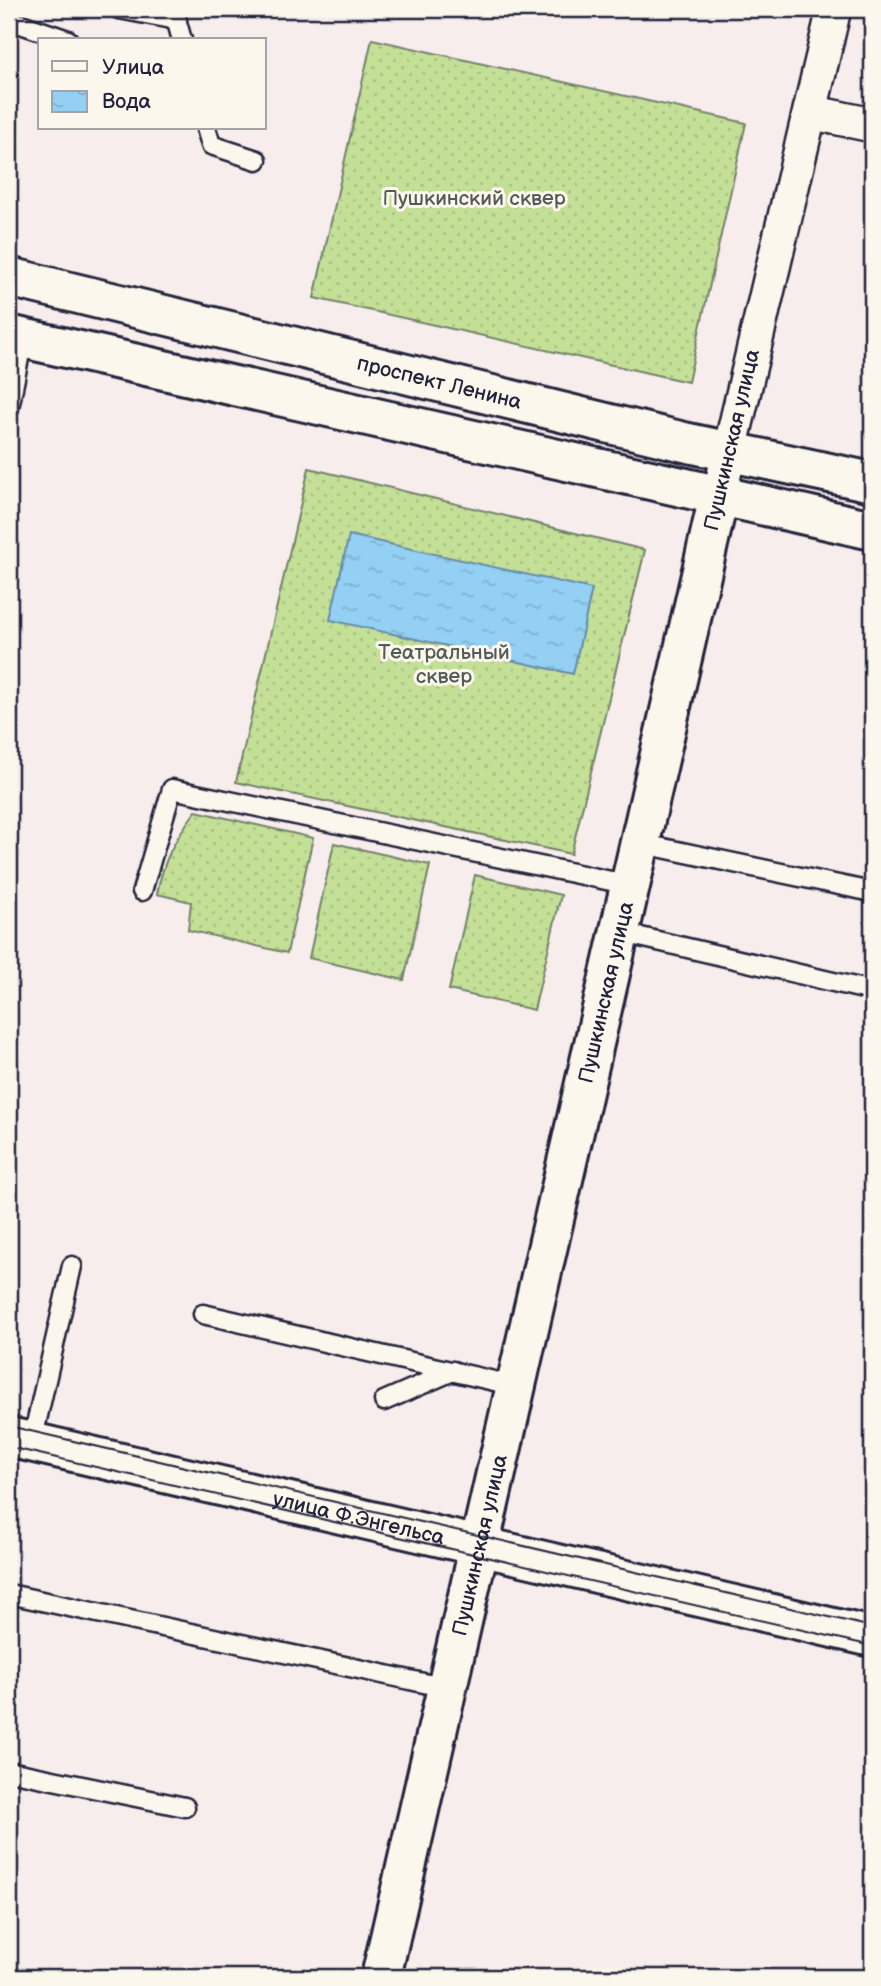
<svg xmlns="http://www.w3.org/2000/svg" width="881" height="1986" font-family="'Balsamiq Sans',sans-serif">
	<defs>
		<pattern id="grass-dots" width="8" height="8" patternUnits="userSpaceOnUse" patternTransform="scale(1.75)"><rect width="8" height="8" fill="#c4e097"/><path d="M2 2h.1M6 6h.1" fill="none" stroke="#a8c083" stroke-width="1.8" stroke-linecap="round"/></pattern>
		<pattern id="water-ripples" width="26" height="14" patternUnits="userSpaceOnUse" patternTransform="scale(1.75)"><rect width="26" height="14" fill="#93d0f3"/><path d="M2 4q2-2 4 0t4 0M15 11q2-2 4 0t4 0" fill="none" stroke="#7eb2d1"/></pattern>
	</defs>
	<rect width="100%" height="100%" fill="#f7edec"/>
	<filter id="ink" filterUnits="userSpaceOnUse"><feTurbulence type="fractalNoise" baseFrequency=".0143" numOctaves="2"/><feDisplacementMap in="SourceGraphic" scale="14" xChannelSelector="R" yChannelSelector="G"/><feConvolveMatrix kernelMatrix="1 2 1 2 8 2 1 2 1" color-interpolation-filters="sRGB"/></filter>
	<g filter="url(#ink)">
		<g fill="url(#grass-dots)" stroke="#738169" stroke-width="2">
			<polygon points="372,39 746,123 688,382 314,298"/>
			<polygon points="309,468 645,550 571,854 236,782"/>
			<path d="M196,811l117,27 -26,115 -99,-23 3,-28 -34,-8c6,-33 18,-56 39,-83z"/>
			<polygon points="334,843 430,865 404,980 309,958"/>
			<polygon points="475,875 561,895 534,1010 449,990"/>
		</g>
		<polygon fill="url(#water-ripples)" stroke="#668aa9" stroke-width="2" points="349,535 592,589 573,674 330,620"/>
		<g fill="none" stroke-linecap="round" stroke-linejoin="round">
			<g stroke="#22223b" stroke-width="23">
				<g id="service">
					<polyline points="119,9 177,20"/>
					<polyline points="174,12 182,40"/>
					<polyline points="9,20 68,40"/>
					<polyline points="206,128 211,145 257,160"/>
					<polyline points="9,408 23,338"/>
					<polyline points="639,843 872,892"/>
					<polyline points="142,891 172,789 630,885"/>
					<polyline points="619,932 872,991"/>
					<polyline points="203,1314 516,1386"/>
					<polyline points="384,1401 453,1371"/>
					<polyline points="32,1442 72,1266"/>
					<polyline points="9,1594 447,1688"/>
					<polyline points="9,1771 185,1807"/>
				</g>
			</g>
			<g stroke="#22223b" stroke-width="38">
				<g id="minor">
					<polyline points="810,112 872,125"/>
					<polyline points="719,496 834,9"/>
				</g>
			</g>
			<g stroke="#22223b" stroke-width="44">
				<g id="tertiary">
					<path id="s1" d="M9,1437l863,200"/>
					<path id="s2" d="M381,1977l338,-1481"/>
				</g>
			</g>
			<g stroke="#22223b" stroke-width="44">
				<g id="primary">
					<path id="s3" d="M9,277l675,165 188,40"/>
					<polyline points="9,335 872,530"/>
				</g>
			</g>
			<use href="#service" stroke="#fbf7ec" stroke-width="18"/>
			<use href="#minor" stroke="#fbf7ec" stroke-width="33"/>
			<use href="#tertiary" stroke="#fbf7ec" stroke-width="38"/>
			<use href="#primary" stroke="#fbf7ec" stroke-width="38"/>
			<g stroke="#22223b" stroke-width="2">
				<polyline points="9,1426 872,1627"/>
				<polyline points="9,1447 872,1646"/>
			</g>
		</g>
	</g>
	<g text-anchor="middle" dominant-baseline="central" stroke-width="6" stroke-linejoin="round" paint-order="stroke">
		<g font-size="21" fill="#535b57" stroke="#fbf7ec">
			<text x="474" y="198">Пушкинский сквер</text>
			<text x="444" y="652">Театральный<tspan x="444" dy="24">сквер</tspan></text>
		</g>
		<g font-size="21" fill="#22223b" stroke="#fbf7ec">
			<text stroke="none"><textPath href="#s3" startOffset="443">проспект Ленина</textPath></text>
			<text transform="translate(732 440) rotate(-77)">Пушкинская улица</text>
			<text stroke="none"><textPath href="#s2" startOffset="1010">Пушкинская улица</textPath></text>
			<text stroke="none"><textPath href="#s1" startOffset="359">улица Ф.Энгельса</textPath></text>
			<text stroke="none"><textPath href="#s2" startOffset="443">Пушкинская улица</textPath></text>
		</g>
	</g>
	<rect width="881" height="1986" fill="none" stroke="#fbf7ec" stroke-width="35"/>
	<rect x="18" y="18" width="846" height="1951" fill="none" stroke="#22223b" stroke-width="2.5" filter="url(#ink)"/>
	<rect x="38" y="38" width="228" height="91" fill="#fbf7ec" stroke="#a4a2a5" stroke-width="2"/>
	<rect x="52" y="61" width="35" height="10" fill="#fbf7ec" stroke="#a4a2a5" stroke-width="2"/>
	<text x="102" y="74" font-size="21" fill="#22223b">Улица</text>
	<rect x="52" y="91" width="35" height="21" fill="url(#water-ripples)" stroke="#a4a2a5" stroke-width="2"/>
	<text x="102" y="108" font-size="21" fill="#22223b">Вода</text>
</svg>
